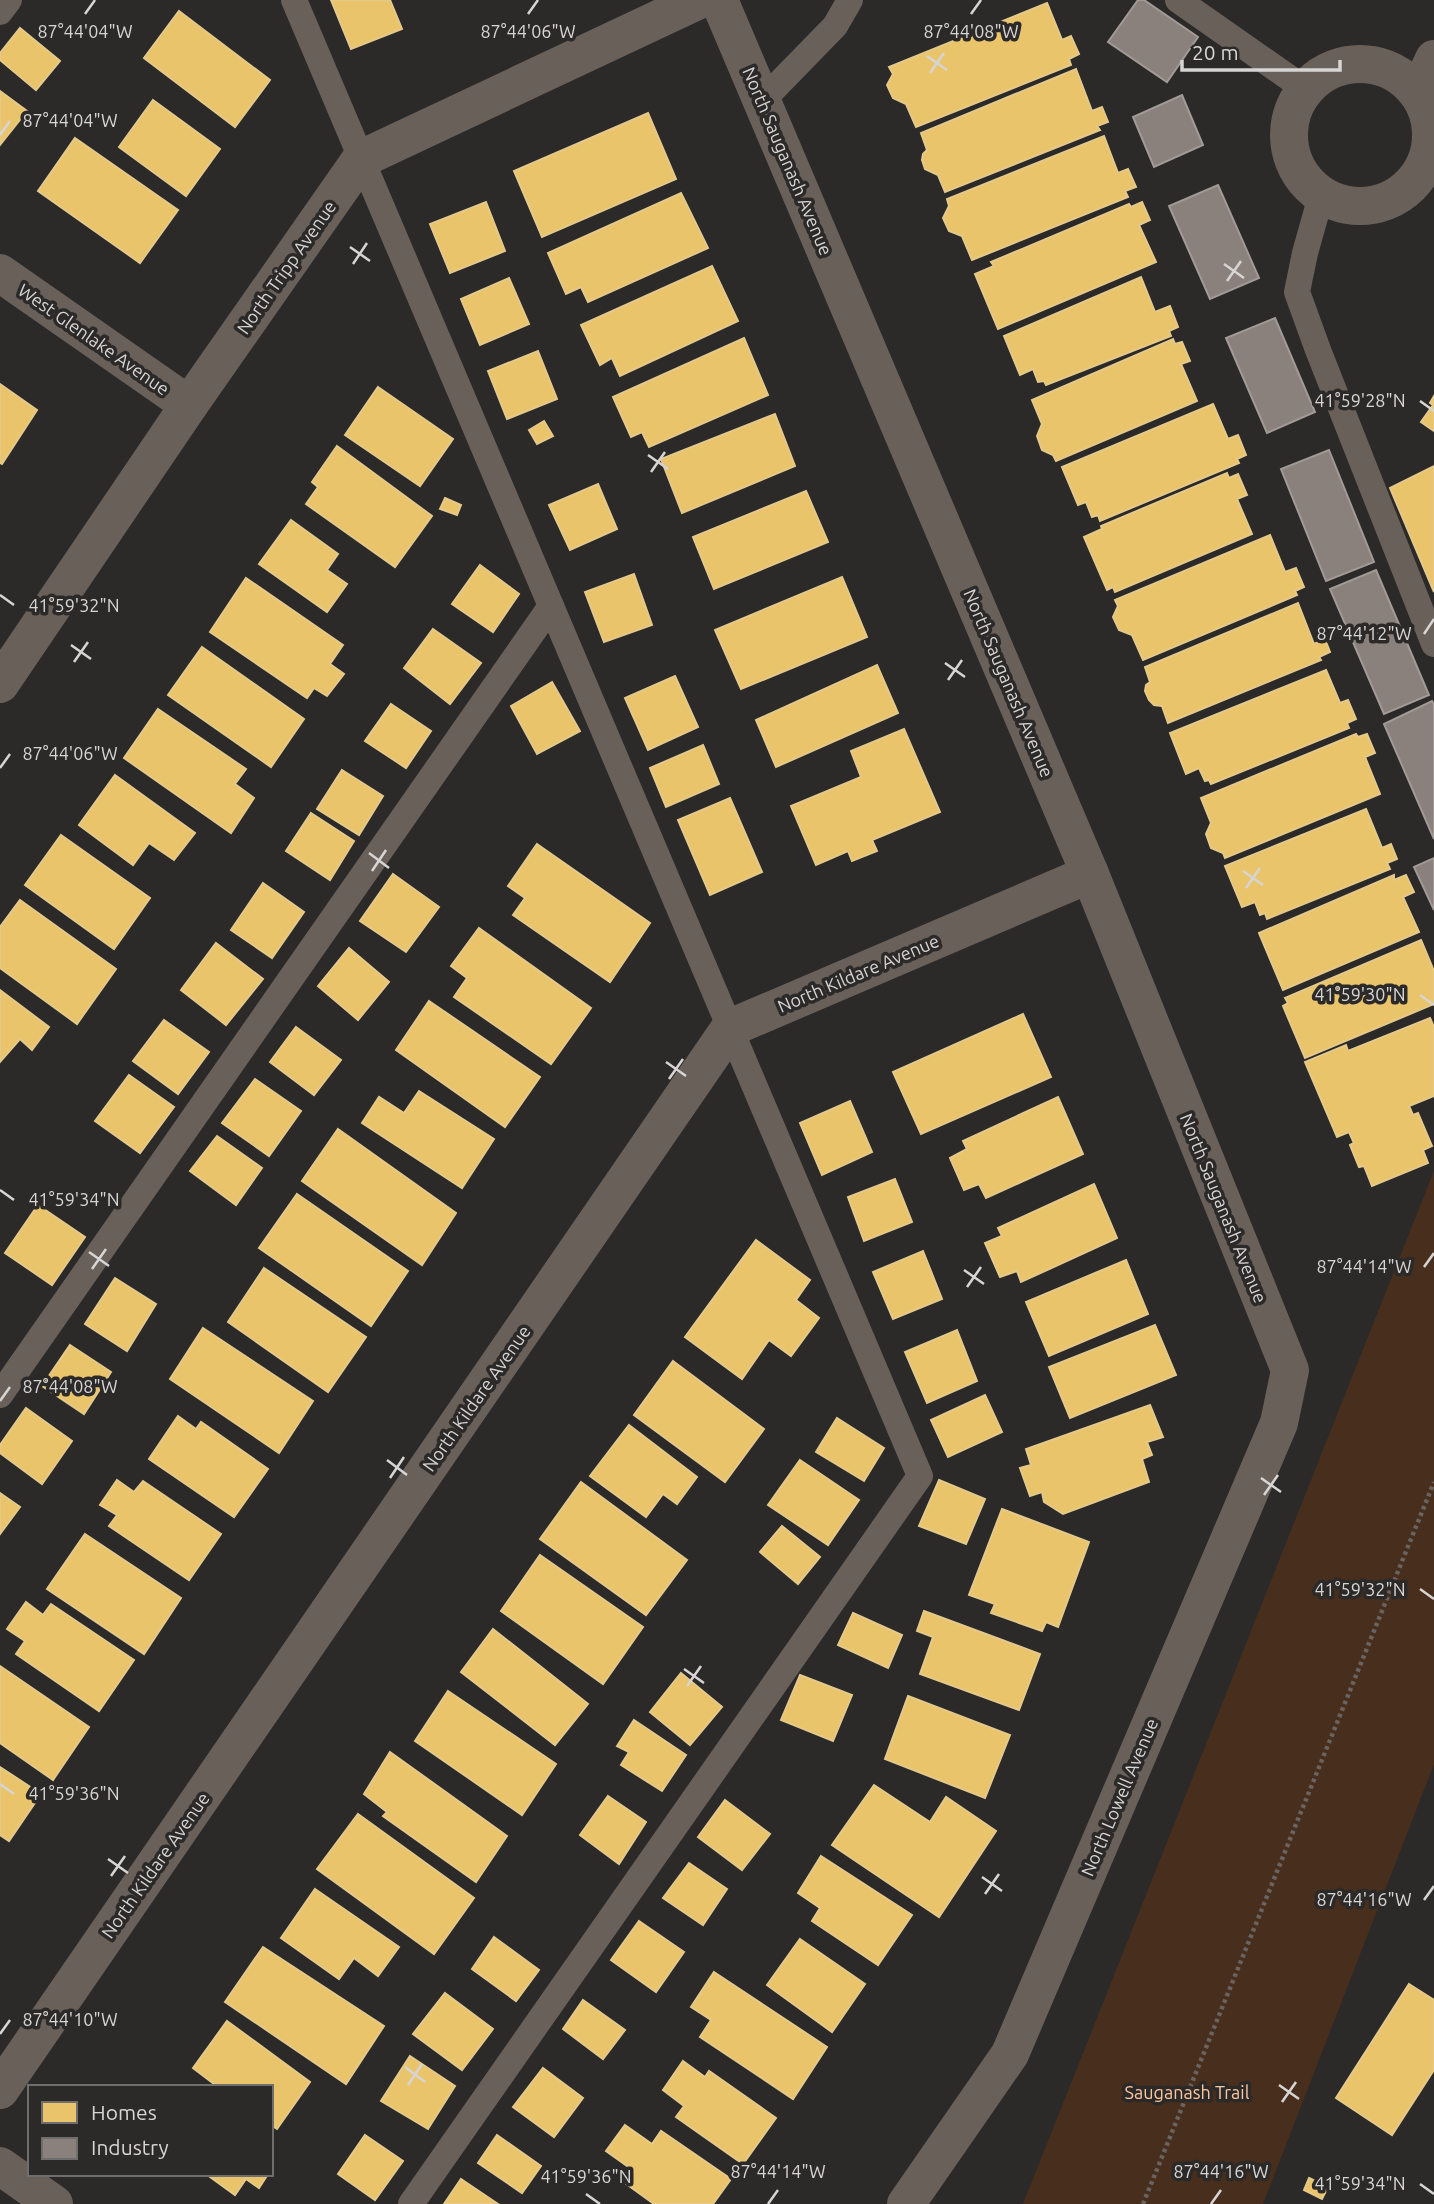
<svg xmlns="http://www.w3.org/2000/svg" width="1434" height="2204" font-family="Ubuntu,sans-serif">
	<rect width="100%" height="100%" fill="#2b2a29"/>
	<polygon fill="#482f1d" points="1434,1171 1434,1764 1263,2204 1023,2204"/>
	<g fill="#e9c46a" stroke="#e4c98a" stroke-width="2">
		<polygon points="331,0 390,0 402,29 351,49"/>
		<polygon points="1047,3 1062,40 1071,36 1079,54 1069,59 1071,65 916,127 906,104 893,98 887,85 893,74 889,67"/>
		<polygon points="179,11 270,80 235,127 144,58"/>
		<polygon points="20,28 60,61 36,90 0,60 0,53"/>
		<polygon points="1076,69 1092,111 1102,107 1108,122 1097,126 1100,130 945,192 938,175 925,169 922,160 923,154 927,150 921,133"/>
		<polygon points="0,91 27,111 0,145"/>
		<polygon points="153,100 220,149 186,196 119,147"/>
		<polygon points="648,113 676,179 542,237 514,171"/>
		<polygon points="1104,136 1118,173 1128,169 1136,187 1125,191 1128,197 972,260 962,236 949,231 943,218 949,206 947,199"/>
		<polygon points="75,138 178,210 140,263 38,191"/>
		<polygon points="681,193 708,248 588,302 581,287 566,294 548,253"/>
		<polygon points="486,202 505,251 450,273 430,224"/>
		<polygon points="1142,202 1150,220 1139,225 1156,262 998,329 975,274 994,266 991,262 1129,204 1131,207"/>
		<polygon points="712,266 738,321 620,376 612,358 600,365 581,325"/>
		<polygon points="1141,277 1155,312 1170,306 1178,327 1169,331 1171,336 1046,385 1044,381 1038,382 1033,369 1020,375 1004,336"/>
		<polygon points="509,278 529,324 480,345 461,299"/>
		<polygon points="744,338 768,395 649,447 642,432 631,437 613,397"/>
		<polygon points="1173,339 1175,344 1182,342 1190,361 1181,364 1197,401 1056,461 1053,455 1042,450 1037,436 1042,424 1032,400"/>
		<polygon points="538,351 557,399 507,419 488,371"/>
		<polygon points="0,384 37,410 2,464 0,463"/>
		<polygon points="378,387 453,439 420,486 345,435"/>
		<polygon points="1434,396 1434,431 1421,422 1433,405 1430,403"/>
		<polygon points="1213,404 1228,439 1238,435 1246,455 1237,459 1239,463 1100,521 1098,515 1092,517 1086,502 1078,505 1062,467"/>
		<polygon points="775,414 795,466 682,513 661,459"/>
		<polygon points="544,421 553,436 537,444 529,430"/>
		<polygon points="337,446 432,516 395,567 306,504 318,487 312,482"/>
		<polygon points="1434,466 1434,592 1390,488"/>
		<polygon points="1227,473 1229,478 1238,474 1247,495 1237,499 1252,534 1115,592 1113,587 1107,590 1084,537 1102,529 1101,526"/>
		<polygon points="598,484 617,529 570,550 549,505"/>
		<polygon points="806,491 828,542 714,589 693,537"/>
		<polygon points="445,498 461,505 457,515 440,509"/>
		<polygon points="291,520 338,554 327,570 347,584 327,612 259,564"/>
		<polygon points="1270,535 1285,572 1296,568 1304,587 1295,591 1297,595 1143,660 1132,635 1119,630 1113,617 1118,606 1115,600"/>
		<polygon points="480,565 519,594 493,632 452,604"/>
		<polygon points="634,574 652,625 604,642 585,592"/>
		<polygon points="842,577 867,637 741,689 715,630"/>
		<polygon points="246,578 343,645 330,664 344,674 327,696 314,688 307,698 210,632"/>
		<polygon points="1298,603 1314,644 1325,639 1330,652 1319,657 1321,660 1168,723 1162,706 1154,705 1149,700 1145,691 1146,685 1150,682 1145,667"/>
		<polygon points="433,629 481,663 450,704 404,668"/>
		<polygon points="202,647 304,719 271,767 168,695"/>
		<polygon points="877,665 898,713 776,767 756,720"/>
		<polygon points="1326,670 1340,703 1348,700 1356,719 1347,723 1349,728 1211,784 1209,780 1205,781 1199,768 1186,774 1170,733"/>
		<polygon points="675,676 698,727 648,750 625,698"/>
		<polygon points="552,682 580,731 537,754 511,706"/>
		<polygon points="391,704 431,731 406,768 365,741"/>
		<polygon points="158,709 246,769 235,784 254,798 231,833 124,758"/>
		<polygon points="904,729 940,812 872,840 877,851 852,861 848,851 816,865 791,806 861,777 851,751"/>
		<polygon points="1356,734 1358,737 1367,734 1375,753 1365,757 1380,794 1225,858 1223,853 1211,848 1206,834 1211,823 1201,798"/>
		<polygon points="703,745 719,784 666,807 650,768"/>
		<polygon points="342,770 383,796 359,835 317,809"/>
		<polygon points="115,775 195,833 174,860 149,843 133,865 79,825"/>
		<polygon points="730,798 762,872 710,895 678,820"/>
		<polygon points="1366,809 1382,848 1391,844 1397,859 1387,863 1390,869 1267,919 1265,913 1260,915 1255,902 1242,907 1225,866"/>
		<polygon points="311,813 354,841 330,880 286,851"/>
		<polygon points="61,835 150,898 114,949 25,885"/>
		<polygon points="537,844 650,923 610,982 513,915 525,898 508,886"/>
		<polygon points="393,874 439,907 406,952 360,921"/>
		<polygon points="1394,875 1394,880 1406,875 1414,892 1403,897 1419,932 1283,990 1259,933"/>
		<polygon points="263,883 304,912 272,958 231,930"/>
		<polygon points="20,900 116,969 77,1024 0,968 0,927"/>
		<polygon points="479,928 591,1008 551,1064 454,997 467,978 451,966"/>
		<polygon points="1421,940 1434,971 1434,1004 1305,1058 1283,1006 1288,1003 1285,998"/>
		<polygon points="216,943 263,979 226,1025 181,990"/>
		<polygon points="349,948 389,982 358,1020 318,986"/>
		<polygon points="0,990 49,1027 32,1050 20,1039 0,1062"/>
		<polygon points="429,1001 540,1077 505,1127 396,1050"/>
		<polygon points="1023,1014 1051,1077 921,1134 893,1072"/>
		<polygon points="1430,1018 1434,1027 1434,1096 1409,1106 1413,1115 1418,1113 1432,1146 1423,1150 1428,1163 1372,1186 1364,1166 1359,1167 1350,1145 1354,1143 1349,1132 1337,1137 1305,1062 1346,1045 1348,1051"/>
		<polygon points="164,1020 209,1052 178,1094 133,1061"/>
		<polygon points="296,1027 341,1060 314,1095 270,1062"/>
		<polygon points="129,1075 174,1107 140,1153 95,1121"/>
		<polygon points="255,1079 301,1111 269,1156 222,1123"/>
		<polygon points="419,1091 494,1139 462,1188 362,1123 379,1097 404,1113"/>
		<polygon points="1058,1097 1083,1154 986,1198 979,1184 964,1190 950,1158 967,1149 963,1141"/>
		<polygon points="850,1101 872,1152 822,1175 800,1123"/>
		<polygon points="338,1129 456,1213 422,1265 302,1181"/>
		<polygon points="217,1136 262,1168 236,1205 190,1171"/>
		<polygon points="895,1179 912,1222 864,1241 848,1197"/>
		<polygon points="1094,1184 1117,1238 1021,1282 1017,1271 1000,1277 985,1243 1002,1236 998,1228"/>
		<polygon points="297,1194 408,1271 371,1326 259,1248"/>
		<polygon points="38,1205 85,1237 52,1285 5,1253"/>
		<polygon points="756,1240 810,1280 796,1300 819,1318 791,1356 769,1340 742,1379 685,1337"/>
		<polygon points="923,1251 942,1299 893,1319 873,1272"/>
		<polygon points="1126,1260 1148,1314 1049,1356 1026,1302"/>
		<polygon points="264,1268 366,1337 328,1392 228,1322"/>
		<polygon points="115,1278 156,1304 127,1351 85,1324"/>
		<polygon points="1155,1325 1176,1375 1070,1418 1049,1367"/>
		<polygon points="203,1328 313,1401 279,1453 170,1379"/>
		<polygon points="957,1330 977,1381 927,1403 905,1352"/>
		<polygon points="70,1345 111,1372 84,1414 42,1386"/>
		<polygon points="673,1361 764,1429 725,1482 634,1415"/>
		<polygon points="985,1395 1002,1432 948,1457 931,1420"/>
		<polygon points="1150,1405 1163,1437 1147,1442 1152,1455 1142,1459 1149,1482 1063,1514 1044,1502 1042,1492 1030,1496 1020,1468 1031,1465 1026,1449"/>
		<polygon points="26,1408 72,1441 42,1484 0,1453 0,1445"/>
		<polygon points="178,1416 196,1429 201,1422 268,1469 234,1517 149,1459"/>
		<polygon points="837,1418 884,1448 864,1481 816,1452"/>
		<polygon points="629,1425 697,1477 677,1504 663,1494 646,1517 590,1476"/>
		<polygon points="800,1460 859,1500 828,1545 768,1505"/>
		<polygon points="117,1480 134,1492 143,1481 221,1534 189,1580 109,1526 117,1515 100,1505"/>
		<polygon points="939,1480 985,1499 966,1544 919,1526"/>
		<polygon points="581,1482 687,1560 646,1615 540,1539"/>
		<polygon points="0,1493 20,1507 0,1534"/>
		<polygon points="1002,1509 1089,1542 1058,1627 1046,1622 1042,1631 991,1613 995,1604 969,1595"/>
		<polygon points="782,1526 820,1557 798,1584 760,1552"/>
		<polygon points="85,1534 181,1598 144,1654 47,1589"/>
		<polygon points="540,1555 643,1627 603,1684 501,1611"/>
		<polygon points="26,1602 43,1615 51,1604 134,1660 99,1711 16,1654 25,1641 7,1629"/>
		<polygon points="924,1611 1040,1654 1019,1710 920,1674 933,1637 917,1631"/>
		<polygon points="853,1613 902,1635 888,1668 838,1645"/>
		<polygon points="493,1629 588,1704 555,1745 461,1672"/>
		<polygon points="0,1666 89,1727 53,1780 0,1743"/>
		<polygon points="681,1673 722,1707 690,1745 650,1712"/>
		<polygon points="800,1675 852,1695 833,1741 781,1720"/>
		<polygon points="448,1691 556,1764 522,1815 415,1741"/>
		<polygon points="908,1696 1010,1735 985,1798 885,1759"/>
		<polygon points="634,1720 686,1755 662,1791 621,1765 629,1752 617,1746"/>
		<polygon points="390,1752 507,1836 476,1882 383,1816 387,1812 364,1794"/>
		<polygon points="0,1767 41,1794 9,1841 0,1835"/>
		<polygon points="874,1785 930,1822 946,1797 996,1831 939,1917 832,1845"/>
		<polygon points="608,1796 646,1822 619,1864 580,1835"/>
		<polygon points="725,1800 770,1834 742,1870 698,1837"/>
		<polygon points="358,1814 474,1898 434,1954 317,1869"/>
		<polygon points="821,1856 912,1915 878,1965 812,1921 820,1908 798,1893"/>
		<polygon points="689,1863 727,1889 703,1925 663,1898"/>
		<polygon points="315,1889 399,1947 378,1976 354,1958 339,1979 281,1938"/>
		<polygon points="639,1921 684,1952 656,1992 611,1960"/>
		<polygon points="494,1937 539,1970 516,2001 472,1969"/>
		<polygon points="800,1939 865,1984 832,2032 767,1985"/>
		<polygon points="263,1947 384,2026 346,2084 225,2002"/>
		<polygon points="714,1972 827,2047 793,2099 700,2037 711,2020 691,2007"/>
		<polygon points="1409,1984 1434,2000 1434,2070 1392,2135 1336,2098"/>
		<polygon points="445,1993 493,2029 462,2070 413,2034"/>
		<polygon points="583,2000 625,2030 603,2059 563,2029"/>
		<polygon points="227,2021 310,2082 277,2129 271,2125 271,2087 218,2087 193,2068"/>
		<polygon points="410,2056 455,2086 428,2129 381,2101"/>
		<polygon points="683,2061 705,2077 709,2071 776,2118 743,2164 676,2117 684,2106 663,2090"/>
		<polygon points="543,2068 583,2098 554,2137 513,2107"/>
		<polygon points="625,2125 652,2144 661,2131 731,2179 713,2204 654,2204 625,2183 634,2171 606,2151"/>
		<polygon points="365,2135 403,2161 375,2200 338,2174"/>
		<polygon points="497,2135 541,2166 522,2193 478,2163"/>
		<polygon points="206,2174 268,2174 259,2188 246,2179 235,2195"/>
		<polygon points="1309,2178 1328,2187 1322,2199 1304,2190"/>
		<polygon points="461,2179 498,2204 444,2204"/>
	</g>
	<g fill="#8a817c" stroke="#a19a96" stroke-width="2">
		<polygon points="1138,0 1144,0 1198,37 1167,82 1108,42"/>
		<polygon points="1182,95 1203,145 1154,167 1133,117"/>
		<polygon points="1218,185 1259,278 1210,299 1169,206"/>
		<polygon points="1275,318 1315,412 1267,433 1226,338"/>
		<polygon points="1329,450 1374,562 1326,581 1281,469"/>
		<polygon points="1376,570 1429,695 1384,714 1330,589"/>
		<polygon points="1432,701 1434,705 1434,839 1384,724"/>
		<polygon points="1434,858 1434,910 1414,867"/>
	</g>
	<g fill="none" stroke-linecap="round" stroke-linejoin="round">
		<polyline stroke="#6a635f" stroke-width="4.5" stroke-dasharray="3.5 3.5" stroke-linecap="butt" points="1143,2204 1434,1482"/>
		<g stroke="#696059" stroke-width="26">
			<polyline points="294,0 920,1476 411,2204"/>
			<polyline points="1178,0 1305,89"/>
			<polyline points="0,12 9,0"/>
			<polyline points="762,101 835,26 850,0"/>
			<polyline points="1321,196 1305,253 1297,292 1318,350 1434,644"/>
			<polyline points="0,1395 551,606"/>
		</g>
		<g stroke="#696059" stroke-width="38">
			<polyline points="719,0 1090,874 1290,1370 1279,1423 1010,2054 906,2204"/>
			<circle cx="1360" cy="135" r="71"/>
			<polyline points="1418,93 1434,59"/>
			<polyline points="0,273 189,405"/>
			<polyline points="0,684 189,405 361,159 699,0"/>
			<polyline points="0,2090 730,1028 1090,874"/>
			<polyline points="0,2166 54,2204"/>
		</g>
	</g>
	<path fill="none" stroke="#d7d5d4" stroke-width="2.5" d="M85,14l10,-14M528,14l10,-14M971,14l10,-14M927,56l20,14M930,73l14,-20M0,135l10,-14M350,247l20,14M353,264l14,-21M1224,264l20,14M1227,281l14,-20M1420,401l14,10M648,455l20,14M651,472l14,-20M0,595l14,10M1424,634l10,-15M71,645l20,14M74,662l14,-20M945,663l20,14M948,680l14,-20M0,768l10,-14M369,853l20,15M372,871l14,-21M1243,871l20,14M1246,888l14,-20M1420,995l14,10M666,1062l20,14M669,1079l14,-20M0,1190l14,10M89,1252l20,14M1424,1267l10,-14M92,1269l14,-20M964,1270l20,14M967,1287l14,-20M0,1401l10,-14M387,1460l20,15M390,1478l14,-21M1261,1478l20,14M1264,1495l14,-20M1420,1589l14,10M684,1669l20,14M687,1686l14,-20M0,1784l14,10M108,1859l20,14M111,1876l14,-20M982,1877l20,14M985,1894l14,-20M1424,1900l10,-14M0,2034l10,-14M405,2067l20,15M408,2085l14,-21M1279,2085l20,14M1282,2102l14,-20M1420,2184l14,10M586,2194l14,10M768,2204l10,-14M1211,2204l10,-14"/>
	<g text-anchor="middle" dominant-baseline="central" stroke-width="7" stroke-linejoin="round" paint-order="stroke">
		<g font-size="18" fill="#d7d5d4" stroke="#2c2a28">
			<text transform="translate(788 161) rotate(67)">North Sauganash Avenue</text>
			<text transform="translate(286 267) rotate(-55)">North Tripp Avenue</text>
			<text transform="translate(94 339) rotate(35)">West Glenlake Avenue</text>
			<text transform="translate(1009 683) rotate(67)">North Sauganash Avenue</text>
			<text transform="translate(858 973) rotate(-23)">North Kildare Avenue</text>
			<text transform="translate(1224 1208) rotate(68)">North Sauganash Avenue</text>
			<text transform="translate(476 1398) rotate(-55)">North Kildare Avenue</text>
			<text transform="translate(1119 1797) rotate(-67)">North Lowell Avenue</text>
			<text transform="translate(155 1865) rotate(-55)">North Kildare Avenue</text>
		</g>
		<g font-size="18" fill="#fec6a1" stroke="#2c2a28">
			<text x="1187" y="2092">Sauganash Trail</text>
		</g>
	</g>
	<g font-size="18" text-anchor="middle" fill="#d7d5d4" stroke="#2c2a28" stroke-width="7" stroke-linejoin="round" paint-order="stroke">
		<text x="85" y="38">87°44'04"W</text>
		<text x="528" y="38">87°44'06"W</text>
		<text x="971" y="38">87°44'08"W</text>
		<text x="70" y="127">87°44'04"W</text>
		<text x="1360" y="407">41°59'28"N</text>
		<text x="74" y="612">41°59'32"N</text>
		<text x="1364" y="640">87°44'12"W</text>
		<text x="70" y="760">87°44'06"W</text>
		<text x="1360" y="1001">41°59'30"N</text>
		<text x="74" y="1206">41°59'34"N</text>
		<text x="1364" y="1273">87°44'14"W</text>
		<text x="70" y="1393">87°44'08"W</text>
		<text x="1360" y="1596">41°59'32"N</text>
		<text x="74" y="1800">41°59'36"N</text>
		<text x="1364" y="1906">87°44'16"W</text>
		<text x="70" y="2026">87°44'10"W</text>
		<text x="778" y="2178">87°44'14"W</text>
		<text x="1221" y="2178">87°44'16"W</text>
		<text x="586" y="2183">41°59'36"N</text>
		<text x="1360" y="2190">41°59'34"N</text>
	</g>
	<rect x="28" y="2085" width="245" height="91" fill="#2c2a28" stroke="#706e6d" stroke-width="2"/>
	<rect x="42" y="2102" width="35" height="21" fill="#e9c46a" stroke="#706e6d" stroke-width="2"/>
	<text x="91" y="2120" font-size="21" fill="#d7d5d4">Homes</text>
	<rect x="42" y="2138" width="35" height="21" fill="#8a817c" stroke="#706e6d" stroke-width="2"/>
	<text x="91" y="2155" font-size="21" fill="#d7d5d4">Industry</text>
	<path d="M1182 60v10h158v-10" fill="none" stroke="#d7d5d4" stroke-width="3.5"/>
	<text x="1192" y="60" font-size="21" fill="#d7d5d4" stroke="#2c2a28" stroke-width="5" paint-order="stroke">20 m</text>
</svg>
